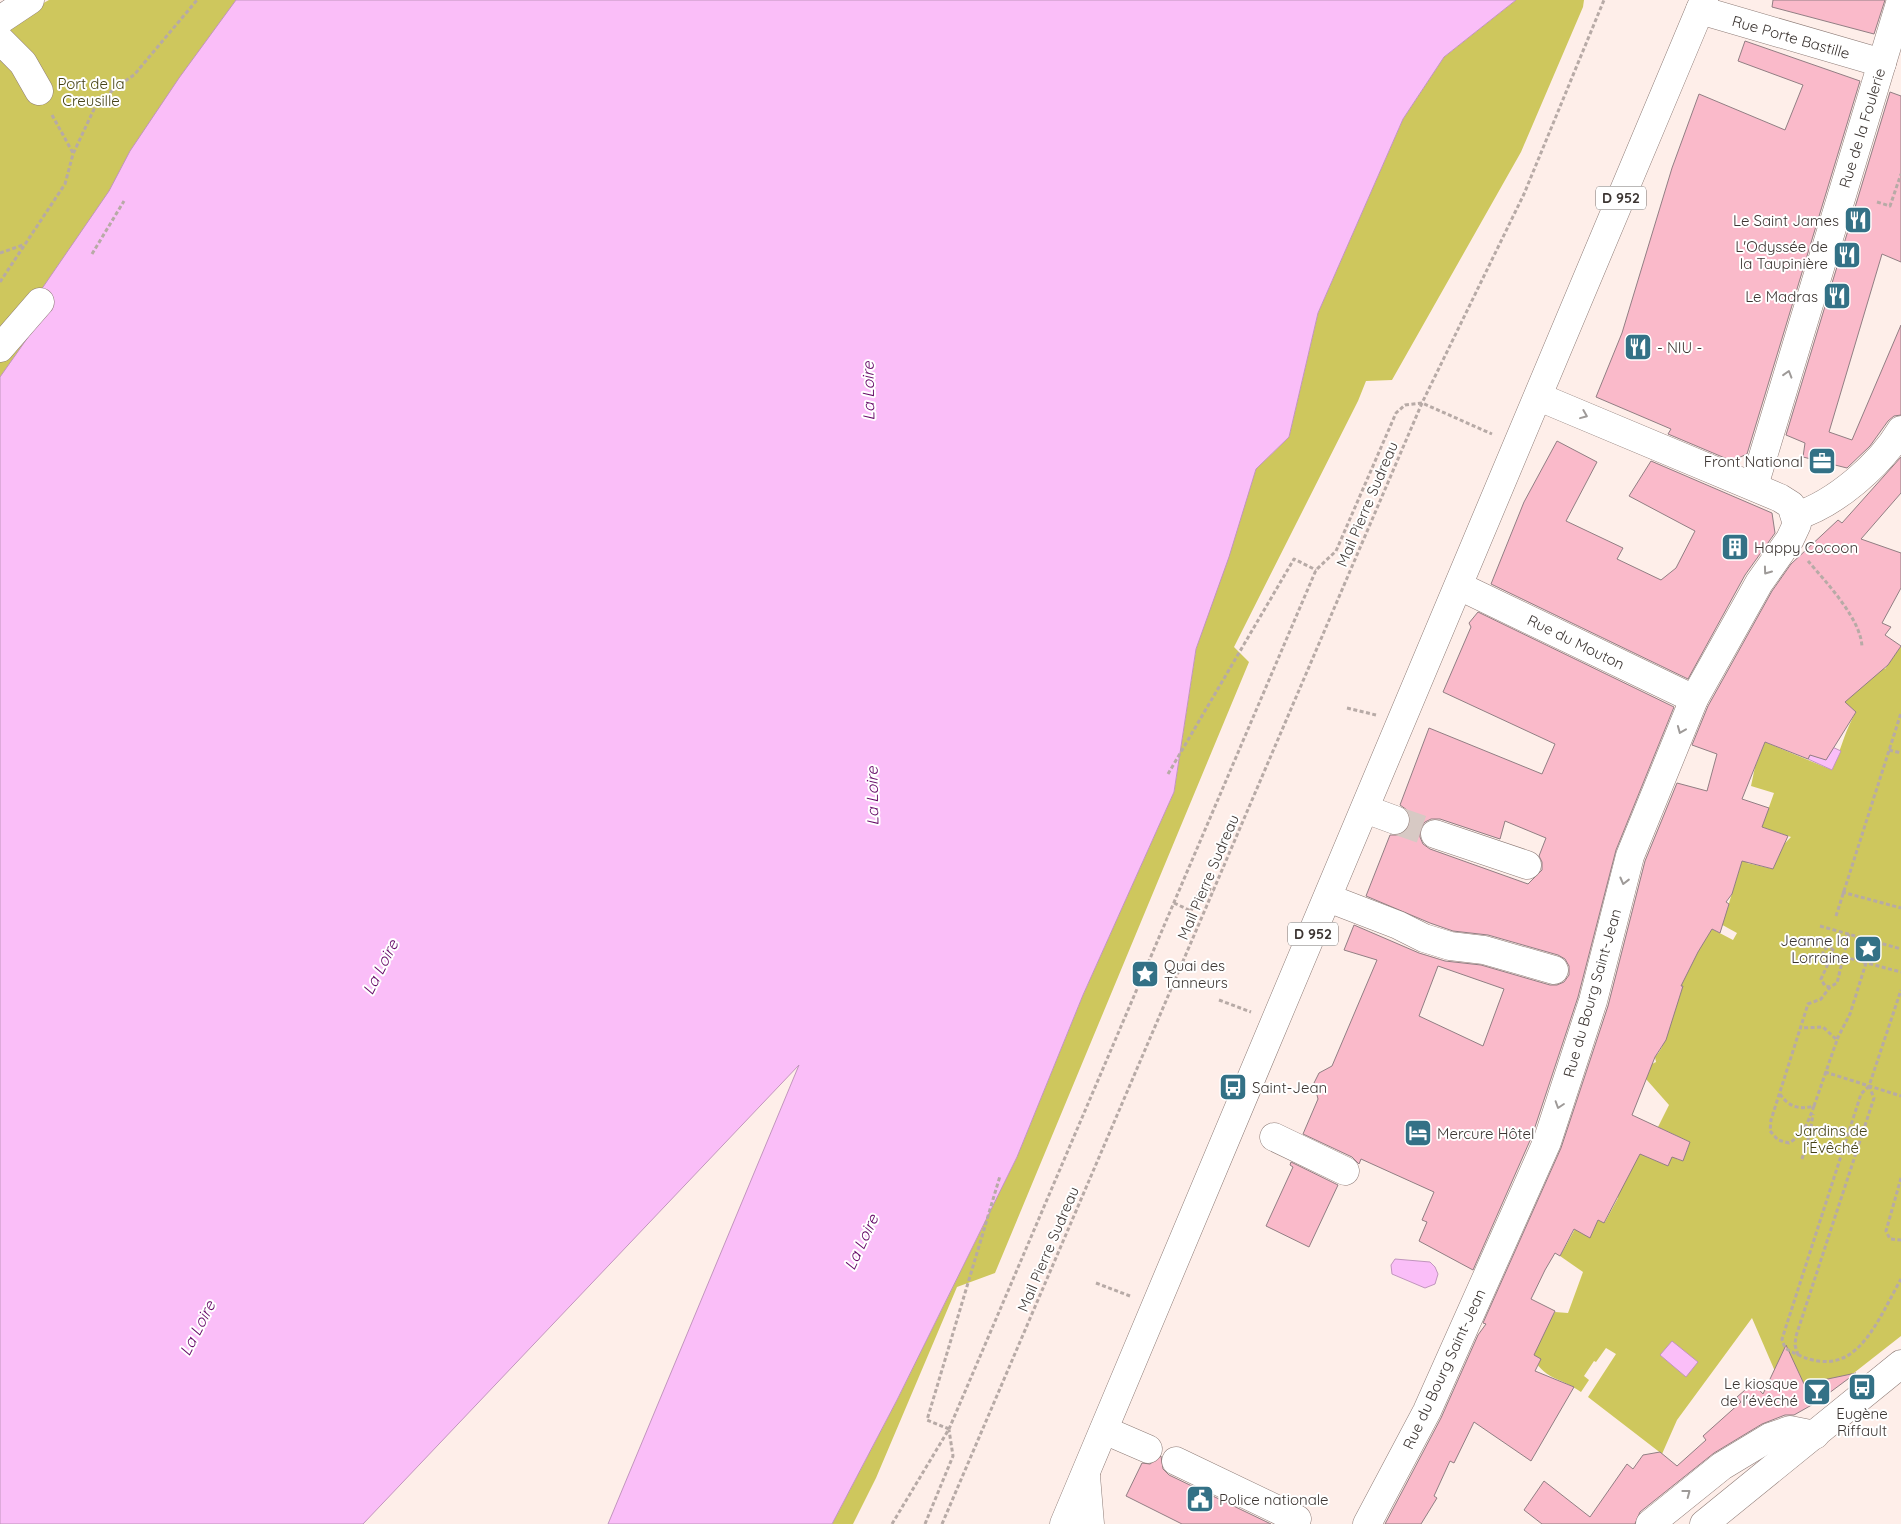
<svg xmlns="http://www.w3.org/2000/svg" width="1901" height="1524" font-family="Quicksand,sans-serif">
	<rect width="100%" height="100%" fill="#feeee9"/>
	<g fill="#cec75d">
		<polygon points="49,0 247,0 0,449 0,16 11,21"/>
		<polygon points="1516,0 1584,0 1583,7 1521,152 1392,380 1366,381 1358,401 1234,647 1249,662 995,1273 957,1287 876,1478 853,1524 832,1524 897,1400 1017,1157 1083,995 1174,792 1196,649 1256,469 1289,437 1318,313 1403,119 1444,57"/>
		<path d="M1901,646v690l-74,58 -50,-18 -25,-58 -75,102 -15,34 -74,-57 28,-43 -10,-6 -10,14 -2,-1 -10,15 5,4 -8,12c-20,-15 -39,-12 -49,-38l23,-42 13,1 15,-41 -23,-16 15,-27 15,8 8,-17 7,2 13,-24 2,-53 48,21 3,-8 -8,-4 16,1 -2,4 6,2 7,-19 -32,-15 11,-22 -23,-26 6,-15 4,-2 -1,-5c14,-15 12,-33 18,-53 8,-27 24,-52 39,-75l21,11 4,-7 -20,-11 12,-19 13,-42 4,-2 1,4 26,6 11,-25 7,-7 -29,-10 12,-34 -23,-7 4,-19 10,-25 67,28c9,-20 13,-40 24,-58l-14,-12 40,-34 3,3z"/>
	</g>
	<g fill="#fabef8" stroke="#c195bd">
		<polygon points="236,0 1516,0 1444,57 1403,119 1318,313 1289,437 1256,469 1229,557 1196,649 1174,792 1083,995 1017,1157 897,1400 832,1524 608,1524 799,1065 363,1524 0,1524 0,377 45,313 41,290 109,191 130,151 179,78"/>
		<polygon points="1817,740 1841,751 1832,770 1808,759"/>
		<polygon points="1395,1259 1430,1262 1435,1267 1438,1274 1435,1284 1425,1288 1392,1274 1391,1265"/>
		<polygon points="1672,1341 1698,1362 1686,1377 1660,1355"/>
	</g>
	<g fill="#fabaca" stroke="#917e83" fill-rule="evenodd">
		<polygon points="1773,0 1885,0 1874,34 1772,7"/>
		<polygon points="1745,41 1860,81 1747,454 1732,461 1668,434 1671,429 1596,397 1622,333 1672,168 1699,94 1785,130 1803,85 1738,61"/>
		<polygon points="1890,92 1901,96 1901,262 1882,254 1829,432 1852,440 1901,325 1901,415 1894,416 1888,421 1870,446 1847,468 1803,457 1805,443 1786,435"/>
		<polygon points="1557,441 1597,462 1566,521 1623,548 1617,559 1661,580 1676,568 1695,531 1629,496 1651,461 1772,513 1775,533 1745,575 1688,679 1491,584 1524,502"/>
		<polygon points="1901,457 1901,493 1861,539 1901,553 1901,588 1882,623 1891,627 1885,635 1901,646 1888,665 1845,702 1856,712 1826,760 1810,755 1808,759 1765,742 1742,799 1769,808 1762,827 1788,836 1773,869 1742,861 1732,894 1726,902 1729,904 1720,933 1712,929 1698,952 1681,986 1683,986 1666,1040 1655,1057 1632,1115 1690,1142 1683,1161 1672,1157 1668,1166 1640,1154 1604,1223 1598,1220 1590,1238 1574,1229 1560,1256 1555,1253 1545,1270 1531,1299 1555,1311 1534,1355 1541,1359 1535,1371 1574,1387 1531,1461 1474,1422 1454,1463 1450,1461 1434,1496 1437,1498 1421,1524 1385,1524 1441,1418 1478,1335 1486,1324 1483,1323 1561,1148 1608,1006 1645,861 1677,783 1707,791 1717,754 1692,745 1708,706 1772,591 1791,564 1838,520 1842,523"/>
		<path d="M1478,612l196,95 -58,143 -38,147 -46,139 -59,134 -54,-29 8,-19 -5,-2 12,-28 -73,-33 -2,5 -7,-7 -49,-23 15,-35 -4,-16 5,-10 13,-7 45,-106 -33,-10 10,-25 65,28 26,8 36,4 69,20h7l7,-3 5,-7v-9l-4,-7 -7,-4 -70,-20 -35,-4 -23,-8 -64,-27 24,-61h8l7,-3 4,-6 1,-9 -3,-7 -7,-5 29,-77 113,46 13,-30 -112,-52 28,-65 -2,-4zM1431,819h9l60,20 5,-18 41,17 -7,18 3,6v8l-14,14 -98,-35 -7,-5 -3,-7v-8l5,-7zM1438,966l66,23 -21,57 -64,-30z"/>
		<polygon points="1291,1162 1338,1185 1309,1247 1266,1226 1293,1167 1290,1165"/>
		<polygon points="1786,1345 1804,1384 1856,1373 1817,1402 1794,1415 1785,1415 1762,1424 1714,1453 1640,1512 1635,1524 1542,1524 1524,1510 1544,1481 1590,1517 1627,1464 1633,1469 1643,1455 1660,1452 1677,1466 1706,1440 1703,1436 1741,1402 1737,1397 1753,1383 1763,1394"/>
		<polygon points="1161,1456 1163,1469 1169,1475 1271,1524 1182,1524 1126,1496 1142,1463 1150,1464"/>
	</g>
	<g fill="none" stroke-linecap="round" stroke-linejoin="round">
		<polyline stroke="#d7c9c4" stroke-width="28" stroke-dasharray="28 14" stroke-linecap="butt" points="1395,820 1435,834"/>
		<g stroke="#8d7b76" stroke-width="29">
			<g id="minor">
				<polyline points="1700,10 1882,63"/>
				<polyline points="0,20 30,0"/>
				<polyline points="0,40 23,63 39,91"/>
				<polyline points="0,348 40,302"/>
				<polyline points="1754,486 1901,0"/>
				<path d="M1796,516c39,-12 84,-51 105,-86"/>
				<polyline points="1459,586 1694,699"/>
				<polyline points="1365,809 1395,820"/>
				<polyline points="1435,834 1527,865"/>
				<polyline points="1328,898 1398,925 1424,938 1450,946 1484,950 1554,970"/>
				<polyline points="1274,1137 1345,1171"/>
				<polyline points="1104,1430 1148,1449"/>
				<polyline points="1176,1461 1297,1519"/>
				<polyline points="1367,1524 1427,1411 1547,1142 1593,1001 1630,856 1694,699 1759,583 1790,539 1797,524 1791,505 1780,498 1539,397"/>
				<polyline points="1650,1524 1722,1466 1770,1437 1790,1430 1815,1435"/>
				<polyline points="1704,1524 1901,1364"/>
			</g>
		</g>
		<g stroke="#8d7b76" stroke-width="29">
			<g id="major">
				<polyline points="1086,1476 1090,1524"/>
				<polyline points="1064,1524 1704,0"/>
			</g>
		</g>
		<g stroke="#b7aaa6" stroke-width="3" stroke-dasharray="4 2.5" stroke-linecap="butt">
			<polyline points="52,115 73,153"/>
			<polyline points="1877,202 1890,206 1901,174"/>
			<polyline points="0,253 23,245"/>
			<polyline points="92,254 124,201"/>
			<polyline points="0,282 65,184 73,154 95,107 115,88 134,75 197,0"/>
			<path d="M1808,561c18,21 54,59 54,87"/>
			<polyline points="1347,708 1376,715"/>
			<polyline points="1889,750 1901,753"/>
			<polyline points="1168,774 1294,559 1316,570"/>
			<polyline points="1842,892 1901,908"/>
			<polyline points="1174,903 1191,911 1202,886 1214,891"/>
			<polyline points="1836,916 1901,713"/>
			<polyline points="1820,926 1901,949"/>
			<polyline points="1831,948 1834,951 1831,957 1823,956 1823,951 1826,948 1831,948 1834,951 1821,979 1825,986 1830,987 1837,983 1849,934"/>
			<polyline points="1844,957 1901,972"/>
			<polyline points="1219,1000 1251,1012"/>
			<polyline points="1837,1039 1850,1014 1866,963"/>
			<polyline points="1825,1072 1901,1096"/>
			<path d="M1869,1086l-8,8 -79,245 3,9c68,41 88,-19 116,-69"/>
			<path d="M1780,1094c9,13 19,16 34,12l23,-66 -14,-13 -22,1"/>
			<path d="M1814,1106c-6,16 -10,28 -25,37l-11,-3 -8,-9 1,-11 37,-116 13,-5 9,-12"/>
			<polyline points="1802,1159 1810,1133 1813,1114"/>
			<polyline points="1901,1178 1886,1231 1890,1239 1901,1240"/>
			<polyline points="1096,1283 1130,1296"/>
			<polyline points="1798,1355 1795,1345 1796,1336 1874,1098 1869,1086 1901,990"/>
			<polyline points="949,1429 927,1420 1000,1176"/>
			<polyline points="892,1524 949,1429 1316,570 1336,551 1396,413 1405,405 1422,403 1492,434"/>
			<polyline points="925,1524 953,1456 949,1430"/>
			<polyline points="942,1524 1422,403 1524,194 1604,0"/>
		</g>
		<use href="#minor" stroke="#fff" stroke-width="28"/>
		<use href="#major" stroke="#fff" stroke-width="28"/>
	</g>
	<defs><path id="oneway-chevron" d="M-2-3.5L2.5 0L-2 3.5" fill="none" stroke-width="1.6" stroke-linecap="round" stroke-linejoin="round" transform="scale(1.25)"/></defs>
	<g stroke="#9e9a98">
		<use href="#oneway-chevron" transform="translate(1788 374) rotate(-73)"/>
		<use href="#oneway-chevron" transform="translate(1584 415) rotate(22)"/>
		<use href="#oneway-chevron" transform="translate(1767 571) rotate(126)"/>
		<use href="#oneway-chevron" transform="translate(1681 730) rotate(112)"/>
		<use href="#oneway-chevron" transform="translate(1624 881) rotate(104)"/>
		<use href="#oneway-chevron" transform="translate(1559 1105) rotate(108)"/>
		<use href="#oneway-chevron" transform="translate(1687 1493) rotate(-37)"/>
	</g>
	<defs>
		<g id="restaurant-square" transform="scale(1.4375)"><rect x="-9" y="-9" width="18" height="18" rx="4" fill="#337186" stroke="#fff"/><path d="M-5-6h1v4h1v-4h1v4h1v-4h1v5L-1.5 .5V6h-2V.5L-5-1ZM5-6V6H3V1.5H1.5Q1.5-4 5-6Z" fill="#fff"/></g>
		<g id="office-square" transform="scale(1.4375)"><rect x="-9" y="-9" width="18" height="18" rx="4" fill="#337186" stroke="#fff"/><path d="M-6-3h4V-5.5h4V-3h4V5H-6ZM-1-4.5V-3h2v-1.5ZM-6 0V1H6V0Z" fill="#fff"/></g>
		<g id="building-square" transform="scale(1.4375)"><rect x="-9" y="-9" width="18" height="18" rx="4" fill="#337186" stroke="#fff"/><path d="M-4-6H4V6H1V3H-1V6H-4ZM-2.5-4.3h1.7v1.8h-1.7ZM.8-4.3h1.7v1.8H.8ZM-2.5-1h1.7V.8h-1.7ZM.8-1h1.7V.8H.8Z" fill="#fff"/></g>
		<g id="sight-square" transform="scale(1.4375)"><rect x="-9" y="-9" width="18" height="18" rx="4" fill="#337186" stroke="#fff"/><path d="M0-6L1.8-2.2L6-1.7L2.9 1.2L3.7 5.4L0 3.3L-3.7 5.4L-2.9 1.2L-6-1.7L-1.8-2.2Z" fill="#fff"/></g>
		<g id="bus-square" transform="scale(1.4375)"><rect x="-9" y="-9" width="18" height="18" rx="4" fill="#337186" stroke="#fff"/><path d="M-5-6H5V4H4V6H2V4H-2V6H-4V4H-5ZM-3.5-4V0h7V-4ZM-3.5 1.2v1.5H-2V1.2ZM2 1.2v1.5H3.5V1.2Z" fill="#fff"/></g>
		<g id="hotel-square" transform="scale(1.4375)"><rect x="-9" y="-9" width="18" height="18" rx="4" fill="#337186" stroke="#fff"/><path d="M-6-4.5h1.5V1H6V5H4.5V3h-9V5H-6ZM-4 0a1.8 1.8 0 1 1 3.6 0ZM.5 0V-2.5h3Q6-2.5 6 0Z" fill="#fff"/></g>
		<g id="bar-square" transform="scale(1.4375)"><rect x="-9" y="-9" width="18" height="18" rx="4" fill="#337186" stroke="#fff"/><path d="M-6-5H6L.8 .8V4.5H3.5V6h-7V4.5H-.8V.8Z" fill="#fff"/></g>
		<g id="civic-square" transform="scale(1.4375)"><rect x="-9" y="-9" width="18" height="18" rx="4" fill="#337186" stroke="#fff"/><path d="M-.6-6.5H3V-4.5H.6V-3L4-1V1h2V6H-6V1h2V-1L-.6-3ZM-1.2 2.5V6h2.4V2.5Z" fill="#fff"/></g>
	</defs>
	<g fill-rule="evenodd">
		<use href="#restaurant-square" x="1858" y="220"/>
		<use href="#restaurant-square" x="1847" y="255"/>
		<use href="#restaurant-square" x="1837" y="296"/>
		<use href="#restaurant-square" x="1638" y="347"/>
		<use href="#office-square" x="1822" y="461"/>
		<use href="#building-square" x="1735" y="547"/>
		<use href="#sight-square" x="1868" y="949"/>
		<use href="#sight-square" x="1145" y="974"/>
		<use href="#bus-square" x="1233" y="1087"/>
		<use href="#hotel-square" x="1418" y="1133"/>
		<use href="#bus-square" x="1862" y="1387"/>
		<use href="#bar-square" x="1817" y="1392"/>
		<use href="#civic-square" x="1200" y="1499"/>
	</g>
	<g text-anchor="middle" dominant-baseline="central" stroke-width="4" stroke-linejoin="round" paint-order="stroke">
		<g fill="#fff" stroke="#767270" stroke-width="1">
			<rect x="1596" y="186.5" width="50" height="23" rx="4"/>
			<rect x="1288" y="922.5" width="50" height="23" rx="4"/>
		</g>
		<g font-size="14" font-weight="bold" fill="#3c3532">
			<text x="1621" y="198">D 952</text>
			<text x="1313" y="934">D 952</text>
		</g>
		<g font-size="15" fill="#3c3532" stroke="#fff">
			<text transform="translate(1791 37) rotate(16)">Rue Porte Bastille</text>
			<text transform="translate(1862 128) rotate(-73)">Rue de la Foulerie</text>
			<text transform="translate(1367 504) rotate(-67)">Mail Pierre Sudreau</text>
			<text transform="translate(1576 642) rotate(26)">Rue du Mouton</text>
			<text transform="translate(1208 877) rotate(-67)">Mail Pierre Sudreau</text>
			<text transform="translate(1592 993) rotate(-74)">Rue du Bourg Saint-Jean</text>
			<text transform="translate(1048 1249) rotate(-67)">Mail Pierre Sudreau</text>
			<text transform="translate(1444 1369) rotate(-65)">Rue du Bourg Saint-Jean</text>
		</g>
		<g font-size="15" fill="#464317" stroke="#fff">
			<text x="91" y="83">Port de la<tspan x="91" dy="17">Creusille</tspan></text>
			<text x="1831" y="1130">Jardins de<tspan x="1831" dy="17">l’Évêché</tspan></text>
		</g>
		<g font-size="15" fill="#3c3532" stroke="#fff" text-anchor="end">
			<text x="1839" y="220">Le Saint James</text>
			<text x="1828" y="246">L'Odyssée de<tspan x="1828" dy="17">la Taupinière</tspan></text>
			<text x="1818" y="296">Le Madras</text>
			<text x="1657" y="347" text-anchor="start">‑ NIU ‑</text>
			<text x="1803" y="461">Front National</text>
			<text x="1754" y="547" text-anchor="start">Happy Cocoon</text>
			<text x="1849" y="940">Jeanne la<tspan x="1849" dy="17">Lorraine</tspan></text>
			<text x="1164" y="965" text-anchor="start">Quai des<tspan x="1164" dy="17">Tanneurs</tspan></text>
			<text x="1252" y="1087" text-anchor="start">Saint-Jean</text>
			<text x="1437" y="1133" text-anchor="start">Mercure Hôtel</text>
			<text x="1798" y="1383">Le kiosque<tspan x="1798" dy="17">de l'évêché</tspan></text>
			<text x="1862" y="1413" text-anchor="middle">Eugène<tspan x="1862" dy="17">Riffault</tspan></text>
			<text x="1219" y="1499" text-anchor="start">Police nationale</text>
		</g>
		<g font-size="16" font-style="italic" fill="#630665" stroke="#fff">
			<text transform="translate(868 391) rotate(-91)">La Loire</text>
			<text transform="translate(872 796) rotate(-91)">La Loire</text>
			<text transform="translate(380 967) rotate(-63)">La Loire</text>
			<text transform="translate(861 1242) rotate(-65)">La Loire</text>
			<text transform="translate(197 1328) rotate(-63)">La Loire</text>
		</g>
	</g>
</svg>
